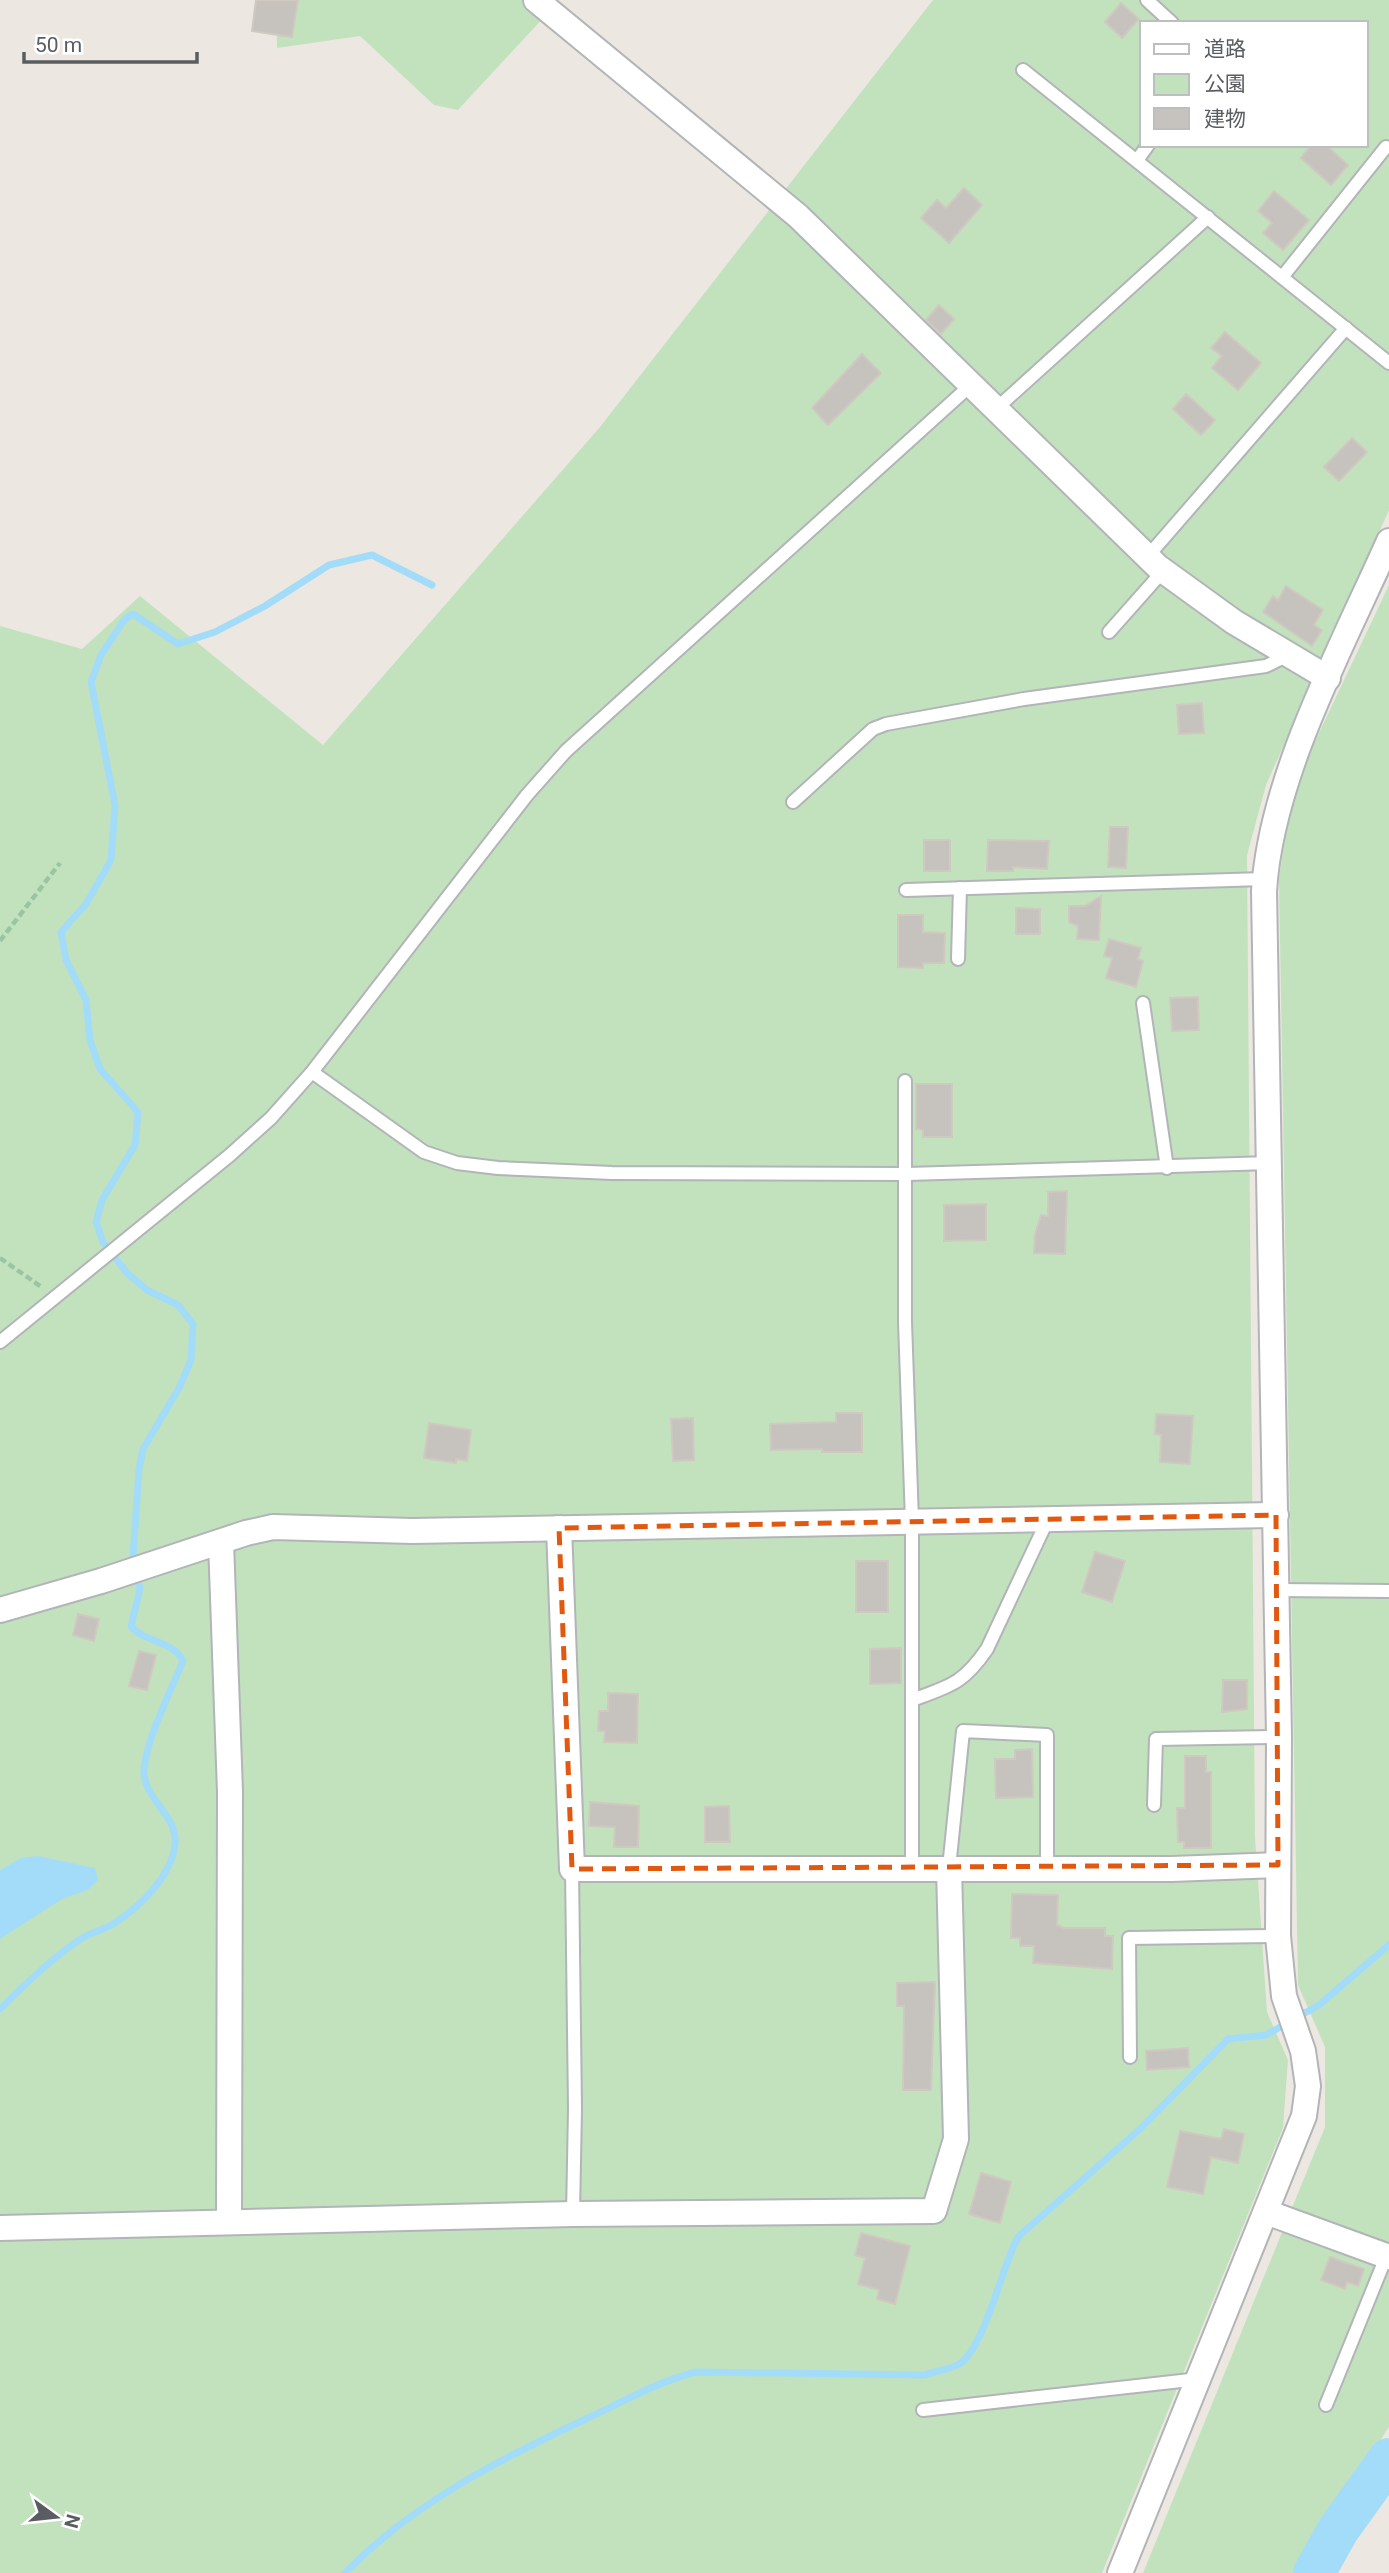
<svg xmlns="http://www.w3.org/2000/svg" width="1389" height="2573" font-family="Roboto,'Noto Sans JP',sans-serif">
	<rect width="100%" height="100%" fill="#ece8e1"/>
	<g fill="#c2e2be" fill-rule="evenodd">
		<polygon points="276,0 557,0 558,2 458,110 434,105 360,36 277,48"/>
		<path d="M933,0h456v510l-123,275 -19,70 8,982 12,175 21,48 -5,68 -181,445h-1102v-1947l82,23 58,-53 183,149 277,-318zM1142,23h224v122h-224z"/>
		<polygon points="1389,585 1389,2427 1293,2573 1143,2573 1325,2127 1325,2047 1298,1985 1279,879 1292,790"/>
	</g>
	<polygon fill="#a3dcf9" points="38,1856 95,1868 98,1880 88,1890 62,1899 0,1939 0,1870 21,1858"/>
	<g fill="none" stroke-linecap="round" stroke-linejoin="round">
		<g stroke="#a3dcf9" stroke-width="7">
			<path d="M0,2009c24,-24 49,-48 76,-67 12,-9 27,-12 39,-19 25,-17 57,-47 60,-79 3,-28 -31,-45 -31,-72 0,-28 28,-84 39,-111 -10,-21 -39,-18 -52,-35l9,-37 -7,-33 6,-87 4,-20 36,-61 12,-28 2,-36 -15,-19 -31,-15 -20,-17 -24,-31 -7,-20 6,-22 33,-55 3,-33 -38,-43 -10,-29 -4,-40 -20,-40 -5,-28 25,-28 25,-44 4,-55 -24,-123 10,-27 24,-36 8,-5 45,30 37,-12 50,-26 64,-41 43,-10 60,30"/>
			<path d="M345,2573c68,-70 155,-114 243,-155 36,-17 69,-36 108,-46l229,3c10,-4 28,-6 36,-12 25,-20 40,-94 57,-126l122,-108 88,-90 38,-4 53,-30 70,-60"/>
		</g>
		<polyline stroke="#a3dcf9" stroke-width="42" points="1314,2573 1338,2530 1389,2459"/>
	</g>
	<g fill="#c6c3be" stroke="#d0c9c0" stroke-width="2">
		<polygon points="256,0 298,0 292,37 252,31"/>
		<polygon points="1121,3 1139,19 1122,38 1105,22"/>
		<polygon points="1311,145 1326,145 1348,165 1331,185 1301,158"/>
		<polygon points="964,188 982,205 949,243 921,218 937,200 946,208"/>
		<polygon points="1274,191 1309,220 1283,250 1263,233 1272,223 1258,211"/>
		<polygon points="939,305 954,319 941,334 926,320"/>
		<polygon points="1225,332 1261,363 1238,390 1212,368 1222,356 1211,348"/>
		<polygon points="862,354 881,373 828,425 812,408"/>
		<polygon points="1186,394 1215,420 1201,435 1173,409"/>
		<polygon points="1352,438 1367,452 1339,481 1324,467"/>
		<polygon points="1286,586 1323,610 1314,625 1322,630 1312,646 1263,612 1273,596 1278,600"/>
		<polygon points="1202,703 1204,733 1179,734 1177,705"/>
		<polygon points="1110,827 1128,827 1126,868 1108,867"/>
		<rect x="924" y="840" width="26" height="31"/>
		<polygon points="988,840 1049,841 1047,869 1013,867 1013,871 987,871"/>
		<polygon points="1101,896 1099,940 1077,939 1078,926 1069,922 1069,906 1085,906"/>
		<polygon points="1016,908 1040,909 1040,934 1016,934"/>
		<polygon points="898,915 923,915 923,932 945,933 944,963 923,963 923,968 898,967"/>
		<polygon points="1109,939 1141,948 1138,959 1143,961 1136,987 1106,978 1112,958 1104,956"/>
		<polygon points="1198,997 1199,1030 1172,1031 1170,998"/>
		<polygon points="916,1084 952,1084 952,1137 923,1137 923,1130 916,1129"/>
		<polygon points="1067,1191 1065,1254 1034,1253 1035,1235 1041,1215 1048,1216 1048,1192"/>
		<polygon points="986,1204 986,1240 944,1241 944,1205"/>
		<polygon points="836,1413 862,1413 862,1452 822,1452 822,1449 771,1450 770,1424 836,1422"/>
		<polygon points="1156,1414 1193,1416 1190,1464 1160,1462 1161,1435 1155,1434"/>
		<polygon points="693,1418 694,1460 673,1461 671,1419"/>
		<polygon points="429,1423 471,1430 467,1461 456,1459 456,1463 424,1458"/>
		<polygon points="1095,1552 1125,1561 1112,1602 1082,1592"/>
		<rect x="856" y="1561" width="32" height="51"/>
		<polygon points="78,1614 99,1619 94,1641 73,1635"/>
		<polygon points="901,1648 901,1683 870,1684 870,1649"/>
		<polygon points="139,1651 156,1655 147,1690 129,1686"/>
		<polygon points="1223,1680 1247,1680 1247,1709 1222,1712"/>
		<polygon points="608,1693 638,1694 637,1743 604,1742 605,1731 598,1731 599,1711 608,1711"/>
		<polygon points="1032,1749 1033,1797 996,1798 995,1759 1015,1759 1015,1750"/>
		<polygon points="1185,1756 1206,1756 1206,1772 1211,1772 1211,1848 1184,1848 1184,1842 1178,1842 1177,1808 1185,1808"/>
		<polygon points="590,1802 639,1806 638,1847 614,1847 615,1827 589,1826"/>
		<polygon points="729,1806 730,1842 705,1842 705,1807"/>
		<polygon points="1012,1894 1058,1895 1057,1925 1064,1928 1105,1928 1105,1936 1113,1936 1112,1969 1033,1963 1034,1946 1020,1946 1020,1938 1011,1938"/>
		<polygon points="935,1982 931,2090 903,2090 904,2006 897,2006 897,1983"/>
		<polygon points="1188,2048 1189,2067 1147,2070 1146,2051"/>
		<polygon points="1224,2129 1244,2134 1238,2163 1211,2157 1203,2194 1167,2187 1180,2131 1221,2139"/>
		<polygon points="981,2173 1011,2182 1000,2223 969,2214"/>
		<polygon points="861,2233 910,2246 895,2304 877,2299 879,2290 858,2284 865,2258 855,2255"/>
		<polygon points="1330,2257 1364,2269 1358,2286 1347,2282 1345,2289 1321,2280"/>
	</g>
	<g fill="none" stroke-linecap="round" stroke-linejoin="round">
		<g stroke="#b2b4b8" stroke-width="16">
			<g id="service">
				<polyline points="1147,0 1172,23"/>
				<polyline points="1023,70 1389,363"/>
				<polyline points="1138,159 1148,145"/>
				<polyline points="1283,276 1386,147"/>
				<polyline points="997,408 1208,217"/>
				<polyline points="1148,556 1346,328"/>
				<polyline points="1109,632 1163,571"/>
				<polyline points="793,802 873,729 886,724 1024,699 1266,666 1288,655"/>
				<polyline points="906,890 1264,879"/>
				<polyline points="958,959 960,888"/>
				<polyline points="1143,1003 1167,1168"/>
				<polyline points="312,1072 424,1152 457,1163 498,1168 612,1173 907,1174 1270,1163"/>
				<polyline points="905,1081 905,1322 912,1521 912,1868"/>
				<polyline points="0,1342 230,1155 271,1118 312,1072 527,795 566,751 972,384"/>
				<polyline points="1277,1590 1389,1591"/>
				<path d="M912,1700c38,-14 51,-16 75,-51l61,-130"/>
				<polyline points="1154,1805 1156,1739 1279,1737"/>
				<polyline points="949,1868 963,1731 1047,1735 1047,1868"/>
				<polyline points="572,1869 575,2109 573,2214"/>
				<polyline points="1130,2057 1129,1938 1278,1936"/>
				<polyline points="1326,2405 1386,2257"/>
				<polyline points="923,2410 1199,2379"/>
			</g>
		</g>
		<g stroke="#b2b4b8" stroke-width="28">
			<g id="minor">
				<polyline points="536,0 798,216 1158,567 1234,622 1328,678"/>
				<polyline points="559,1528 572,1869 1172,1869 1278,1865"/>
				<polyline points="221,1542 230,1792 229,2221"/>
				<polyline points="0,1610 101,1581 246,1533 273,1527 412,1531 1276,1515"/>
				<polyline points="1266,2212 1389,2257"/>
				<polyline points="0,2228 573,2214 934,2211 956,2139 949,1868"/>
				<path d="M1120,2573l184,-457 4,-30 -5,-35 -19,-55 -6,-60 1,-199 -15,-846c7,-115 78,-244 125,-350"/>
			</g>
		</g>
		<g stroke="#99c5a2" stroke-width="4.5" stroke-dasharray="7 3.5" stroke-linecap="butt">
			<polyline points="0,941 60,863"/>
			<polyline points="0,1258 43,1288"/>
		</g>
		<use href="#service" stroke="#fff" stroke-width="12"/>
		<use href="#minor" stroke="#fff" stroke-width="24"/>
	</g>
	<path fill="none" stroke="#e15910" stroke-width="5" stroke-dasharray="14 9" stroke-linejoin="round" d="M1276,1515l2,350 -706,4 -13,-341z"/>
	<rect x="1140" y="21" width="228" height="126" fill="#ffffff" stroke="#bdbec0" stroke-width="2"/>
	<rect x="1154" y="44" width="35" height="10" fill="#ffffff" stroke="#bdbec0" stroke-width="2"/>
	<text x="1204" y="56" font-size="21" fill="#595d61">道路</text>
	<rect x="1154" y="74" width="35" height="21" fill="#c2e2be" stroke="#bdbec0" stroke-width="2"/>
	<text x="1204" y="91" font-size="21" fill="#595d61">公園</text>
	<rect x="1154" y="108" width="35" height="21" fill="#c6c3be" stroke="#bdbec0" stroke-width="2"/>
	<text x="1204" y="126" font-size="21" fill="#595d61">建物</text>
	<g transform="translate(56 2517) rotate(105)" stroke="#ffffff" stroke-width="5" paint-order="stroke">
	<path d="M0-5L12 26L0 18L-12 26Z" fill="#595d61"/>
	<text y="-10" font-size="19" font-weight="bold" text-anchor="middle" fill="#595d61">N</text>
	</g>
	<path d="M24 52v10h173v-10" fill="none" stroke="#595d61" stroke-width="3.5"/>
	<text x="35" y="52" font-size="21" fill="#595d61" stroke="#ffffff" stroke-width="5" paint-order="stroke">50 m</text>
</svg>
